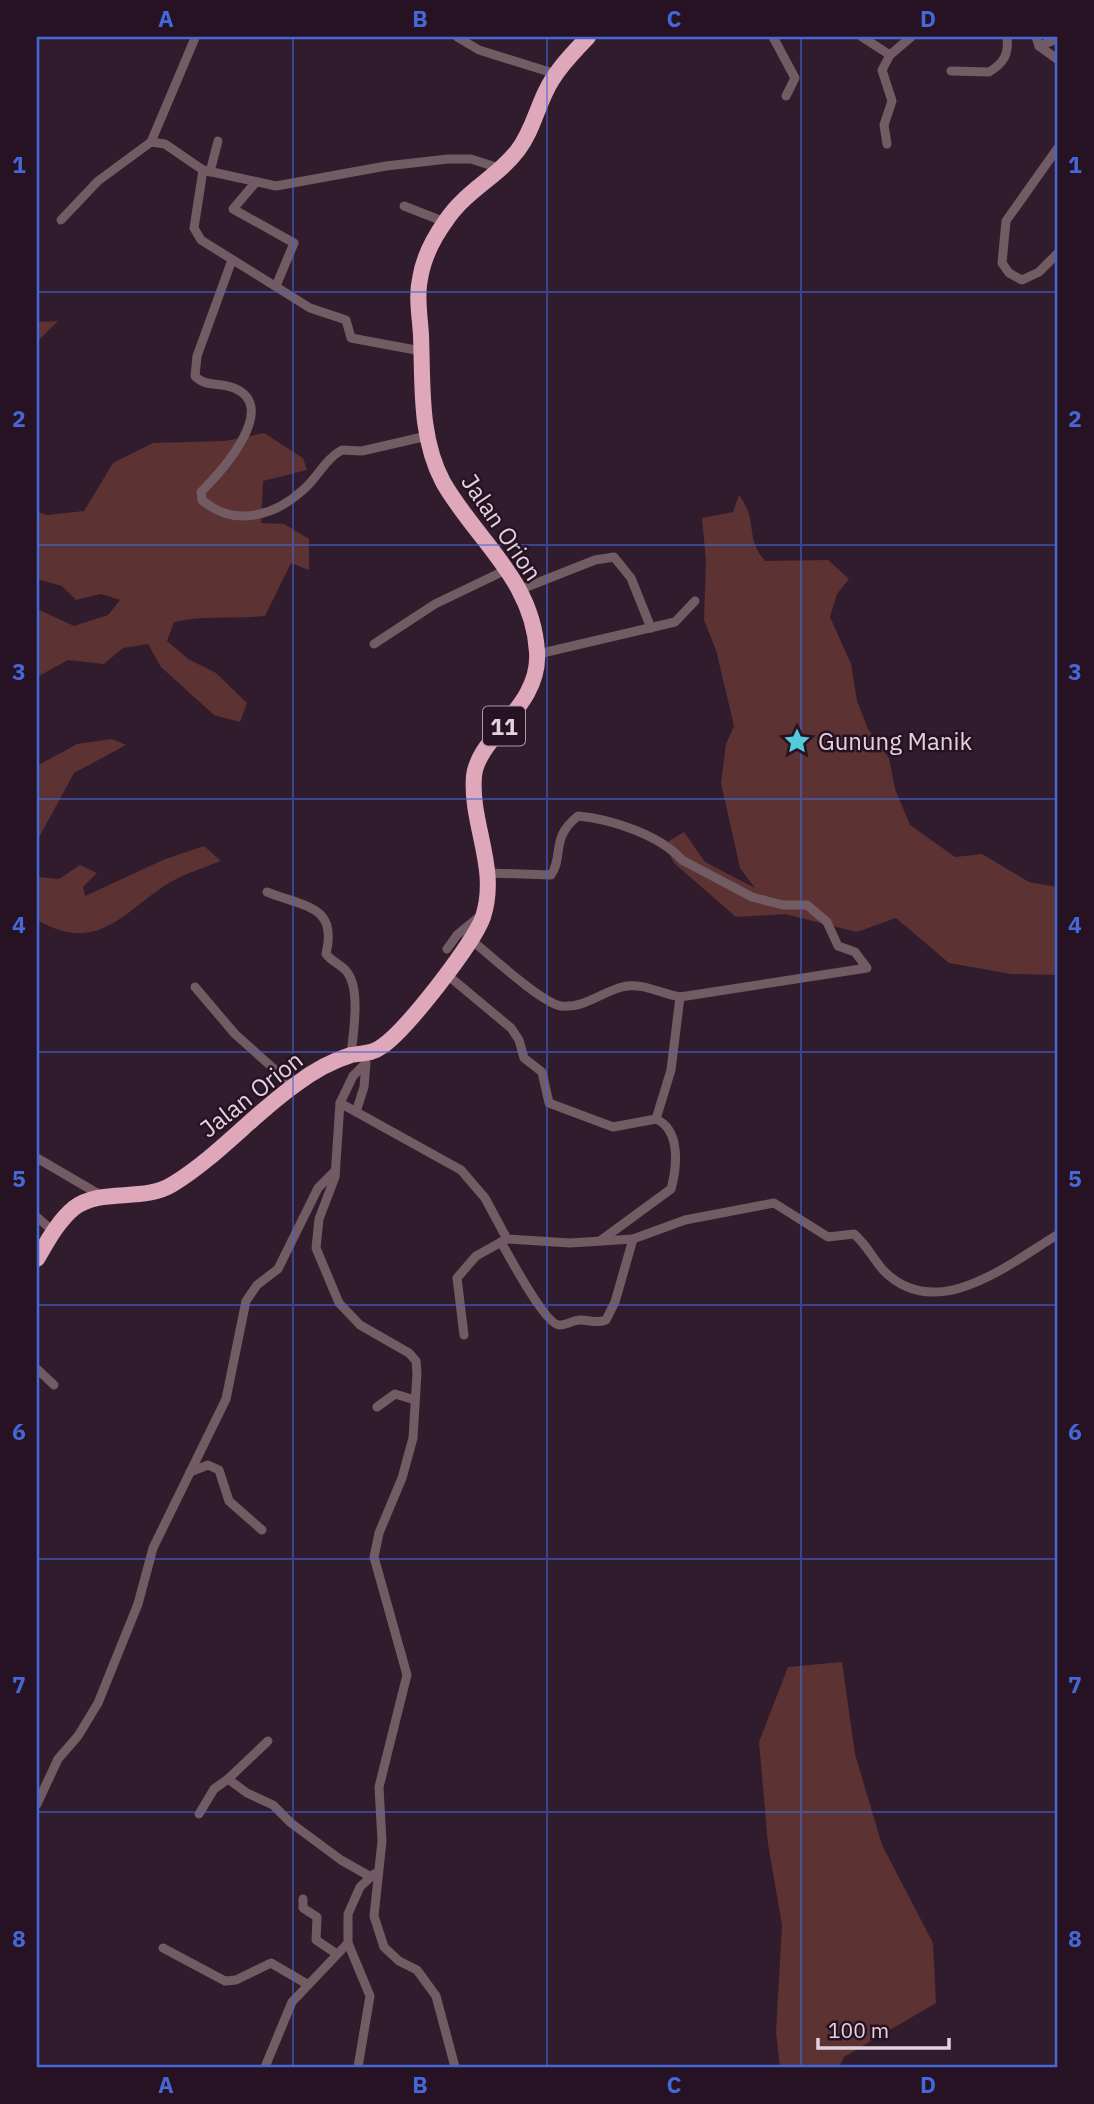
<svg xmlns="http://www.w3.org/2000/svg" width="1094" height="2104" font-family="'IBM Plex Sans',sans-serif">
	<rect width="100%" height="100%" fill="#311c2e"/>
	<g fill="#5c3232">
		<polygon points="58,321 37,342 37,322"/>
		<path d="M264,433l39,25 4,12 -44,11 -2,42 23,1 25,15v31l-18,-7 -26,53c-31,3 -60,-1 -91,6l-7,19 21,18 28,14 31,30 -7,19 -26,-7 -53,-48 -13,-23 -25,4 -19,16 -36,-4 -31,17v-68l37,17 34,-11 12,-15 -19,-6 -25,6 -14,-14 -25,-7v-67l11,3 36,-4 29,-48 40,-20 72,-2z"/>
		<path d="M739,495c20,26 5,42 26,66l63,-1 21,19 -12,15 -7,23 21,47 6,37 11,28 21,29 6,31 15,36 45,32 27,-3 47,28 28,5v88l-46,-1 -62,-11 -53,-45 -39,14 -72,-18 -49,3 -62,-54 -10,-19 20,-12 21,30 50,26 -15,-20 -19,-85 5,-39 8,-18 -18,-76 -12,-30 2,-59 -4,-43 31,-6z"/>
		<polygon points="112,739 126,745 74,773 37,841 37,766 77,744"/>
		<path d="M204,846l17,15c-15,6 -31,11 -45,18 -51,28 -74,78 -139,41v-43l22,2 21,-14 17,8 -14,14 2,9 78,-36z"/>
		<polygon points="842,1662 855,1754 882,1845 933,1943 936,2003 844,2057 839,2067 780,2067 776,2032 782,1925 768,1844 759,1742 788,1667"/>
	</g>
	<g fill="none" stroke-linecap="round" stroke-linejoin="round">
		<g stroke="#725b63" stroke-width="9">
			<polyline points="457,37 479,50 556,74"/>
			<polyline points="773,37 795,78 786,96"/>
			<polyline points="862,37 890,55"/>
			<polyline points="1036,37 1039,46 1057,59"/>
			<polyline points="1039,46 1057,39"/>
			<path d="M951,71l38,1c15,-9 20,-18 18,-35"/>
			<polyline points="151,142 165,144 203,170 276,186 386,166 448,159 471,159 499,168"/>
			<polyline points="887,144 884,125 892,101 882,70 890,55 911,37"/>
			<polyline points="1057,149 1006,221 1002,263 1009,273 1022,280 1039,272 1057,254"/>
			<polyline points="203,170 194,228 201,240 310,308 346,320 351,338 421,351"/>
			<polyline points="210,172 218,141"/>
			<polyline points="256,182 233,209 294,243 276,286"/>
			<polyline points="404,206 445,222"/>
			<polyline points="61,220 98,181 151,142 195,38"/>
			<path d="M232,260l-35,96 -2,20c8,10 24,7 36,11 52,17 -10,85 -30,105l1,8c32,28 73,16 102,-11 13,-11 22,-31 38,-39l20,1 65,-15"/>
			<polyline points="519,590 595,560 614,557 631,578 651,628"/>
			<polyline points="374,644 435,604 508,569"/>
			<polyline points="538,654 675,622 695,601"/>
			<path d="M267,892c37,15 71,13 59,62 6,8 16,11 21,18 14,18 6,62 4,83"/>
			<path d="M470,939c19,15 70,63 91,67 22,3 41,-14 61,-19 21,-5 39,7 58,10l187,-29 -12,-16 -17,-6 -11,-24 -20,-17h-24l-31,-8 -70,-37c-22,-25 -71,-41 -104,-44 -28,22 -14,40 -27,59l-62,-2"/>
			<polyline points="447,949 457,935 480,916"/>
			<path d="M445,973l66,55 8,12 5,18 18,14 7,31 64,24 43,-8c25,11 21,48 15,70l-71,52"/>
			<polyline points="195,987 235,1034 293,1086"/>
			<polyline points="363,1066 353,1076 340,1103 335,1177 319,1219 316,1248 339,1303 360,1325 409,1353 416,1361 417,1373 413,1438 402,1478 379,1533 374,1557 407,1675 379,1787 382,1841 374,1916 384,1947 399,1961 417,1970 436,1996 455,2067"/>
			<path d="M340,1103l121,67 24,28 22,41 63,4 63,-4 52,-19 89,-17 54,34 26,-3c13,11 19,25 30,37 53,53 125,-7 173,-36"/>
			<polyline points="356,1112 364,1087 366,1063"/>
			<polyline points="656,1119 671,1070 680,997"/>
			<polyline points="37,1158 102,1196"/>
			<polyline points="37,1217 54,1232"/>
			<path d="M501,1242c8,14 44,82 58,83 6,1 14,-5 21,-5 11,0 15,4 26,0l9,-18 18,-63"/>
			<polyline points="464,1335 457,1278 476,1256 505,1240"/>
			<polyline points="37,1369 54,1385"/>
			<polyline points="377,1407 395,1394 415,1400"/>
			<polyline points="190,1472 208,1465 219,1470 229,1501 262,1530"/>
			<polyline points="268,1741 228,1779 247,1793 273,1805 291,1823 341,1860 371,1877"/>
			<polyline points="37,1804 58,1759 78,1736 98,1703 138,1604 153,1548 226,1399 246,1301 257,1285 278,1269 318,1188 335,1171"/>
			<polyline points="199,1814 214,1789 228,1779"/>
			<polyline points="303,1899 303,1908 317,1917 316,1940 337,1954"/>
			<polyline points="163,1948 225,1981 236,1980 271,1963 307,1984"/>
			<polyline points="265,2067 292,2002 348,1943"/>
			<polyline points="358,2067 370,1996 348,1943 348,1914 360,1887 374,1874"/>
		</g>
		<path stroke="#dfa7ba" stroke-width="16" d="M37,1259c10,-17 21,-38 37,-51 28,-21 69,-5 99,-24 43,-26 81,-70 122,-99 17,-13 36,-24 56,-30 11,-2 21,-1 30,-8 24,-15 93,-104 102,-130 16,-49 -13,-93 -9,-141 4,-40 67,-69 63,-124 -4,-73 -61,-112 -94,-170 -24,-45 -20,-98 -22,-147 -1,-18 -5,-38 -1,-56 3,-20 13,-40 25,-57 21,-32 53,-45 73,-72 13,-17 18,-38 27,-57 10,-22 27,-39 43,-56"/>
	</g>
	<path fill="none" stroke="#4468d9" stroke-width="2" stroke-opacity="0.55" d="M293,37v2030M547,37v2030M801,37v2030M37,292h1020M37,545h1020M37,799h1020M37,1052h1020M37,1305h1020M37,1559h1020M37,1812h1020"/>
	<defs>
		<g id="sight-bare" transform="scale(2.1)"><path d="M0-6L1.8-2.2L6-1.7L2.9 1.2L3.7 5.4L0 3.3L-3.7 5.4L-2.9 1.2L-6-1.7L-1.8-2.2Z" fill="#54cadd" stroke="#271224" stroke-width="2.5" paint-order="stroke"/></g>
	</defs>
	<g fill-rule="evenodd">
		<use href="#sight-bare" x="797" y="741"/>
	</g>
	<g text-anchor="middle" dominant-baseline="central" stroke-width="5" stroke-linejoin="round" paint-order="stroke">
		<rect fill="#271224" stroke="#a998a6" stroke-width="2" x="483" y="706.5" width="42" height="39" rx="5"/>
		<g font-size="23" font-weight="bold" fill="#e1d2de">
			<text x="504" y="726">11</text>
		</g>
		<g font-size="24" fill="#e1d2de" stroke="#271224">
			<text transform="translate(502 527) rotate(56)">Jalan Orion</text>
			<text transform="translate(251 1094) rotate(-38)">Jalan Orion</text>
		</g>
		<g font-size="24" fill="#e1d2de" stroke="#271224" text-anchor="start">
			<text x="818" y="741">Gunung Manik</text>
		</g>
	</g>
	<rect width="1094" height="2104" fill="none" stroke="#271224" stroke-width="77"/>
	<path d="M818 2038v10h131v-10" fill="none" stroke="#e1d2de" stroke-width="3.5"/>
	<text x="828" y="2038" font-size="21" fill="#e1d2de" stroke="#271224" stroke-width="5" paint-order="stroke">100 m</text>
	<rect x="38" y="38" width="1018" height="2028" fill="none" stroke="#4468d9" stroke-width="2.5"/>
	<g font-size="23" text-anchor="middle" font-weight="bold" fill="#4468d9">
		<text x="166" y="27">A</text>
		<text x="420" y="27">B</text>
		<text x="674" y="27">C</text>
		<text x="928" y="27">D</text>
		<text x="19" y="173">1</text>
		<text x="1075" y="173">1</text>
		<text x="19" y="427">2</text>
		<text x="1075" y="427">2</text>
		<text x="19" y="680">3</text>
		<text x="1075" y="680">3</text>
		<text x="19" y="933">4</text>
		<text x="1075" y="933">4</text>
		<text x="19" y="1187">5</text>
		<text x="1075" y="1187">5</text>
		<text x="19" y="1440">6</text>
		<text x="1075" y="1440">6</text>
		<text x="19" y="1693">7</text>
		<text x="1075" y="1693">7</text>
		<text x="19" y="1947">8</text>
		<text x="1075" y="1947">8</text>
		<text x="166" y="2093">A</text>
		<text x="420" y="2093">B</text>
		<text x="674" y="2093">C</text>
		<text x="928" y="2093">D</text>
	</g>
</svg>
